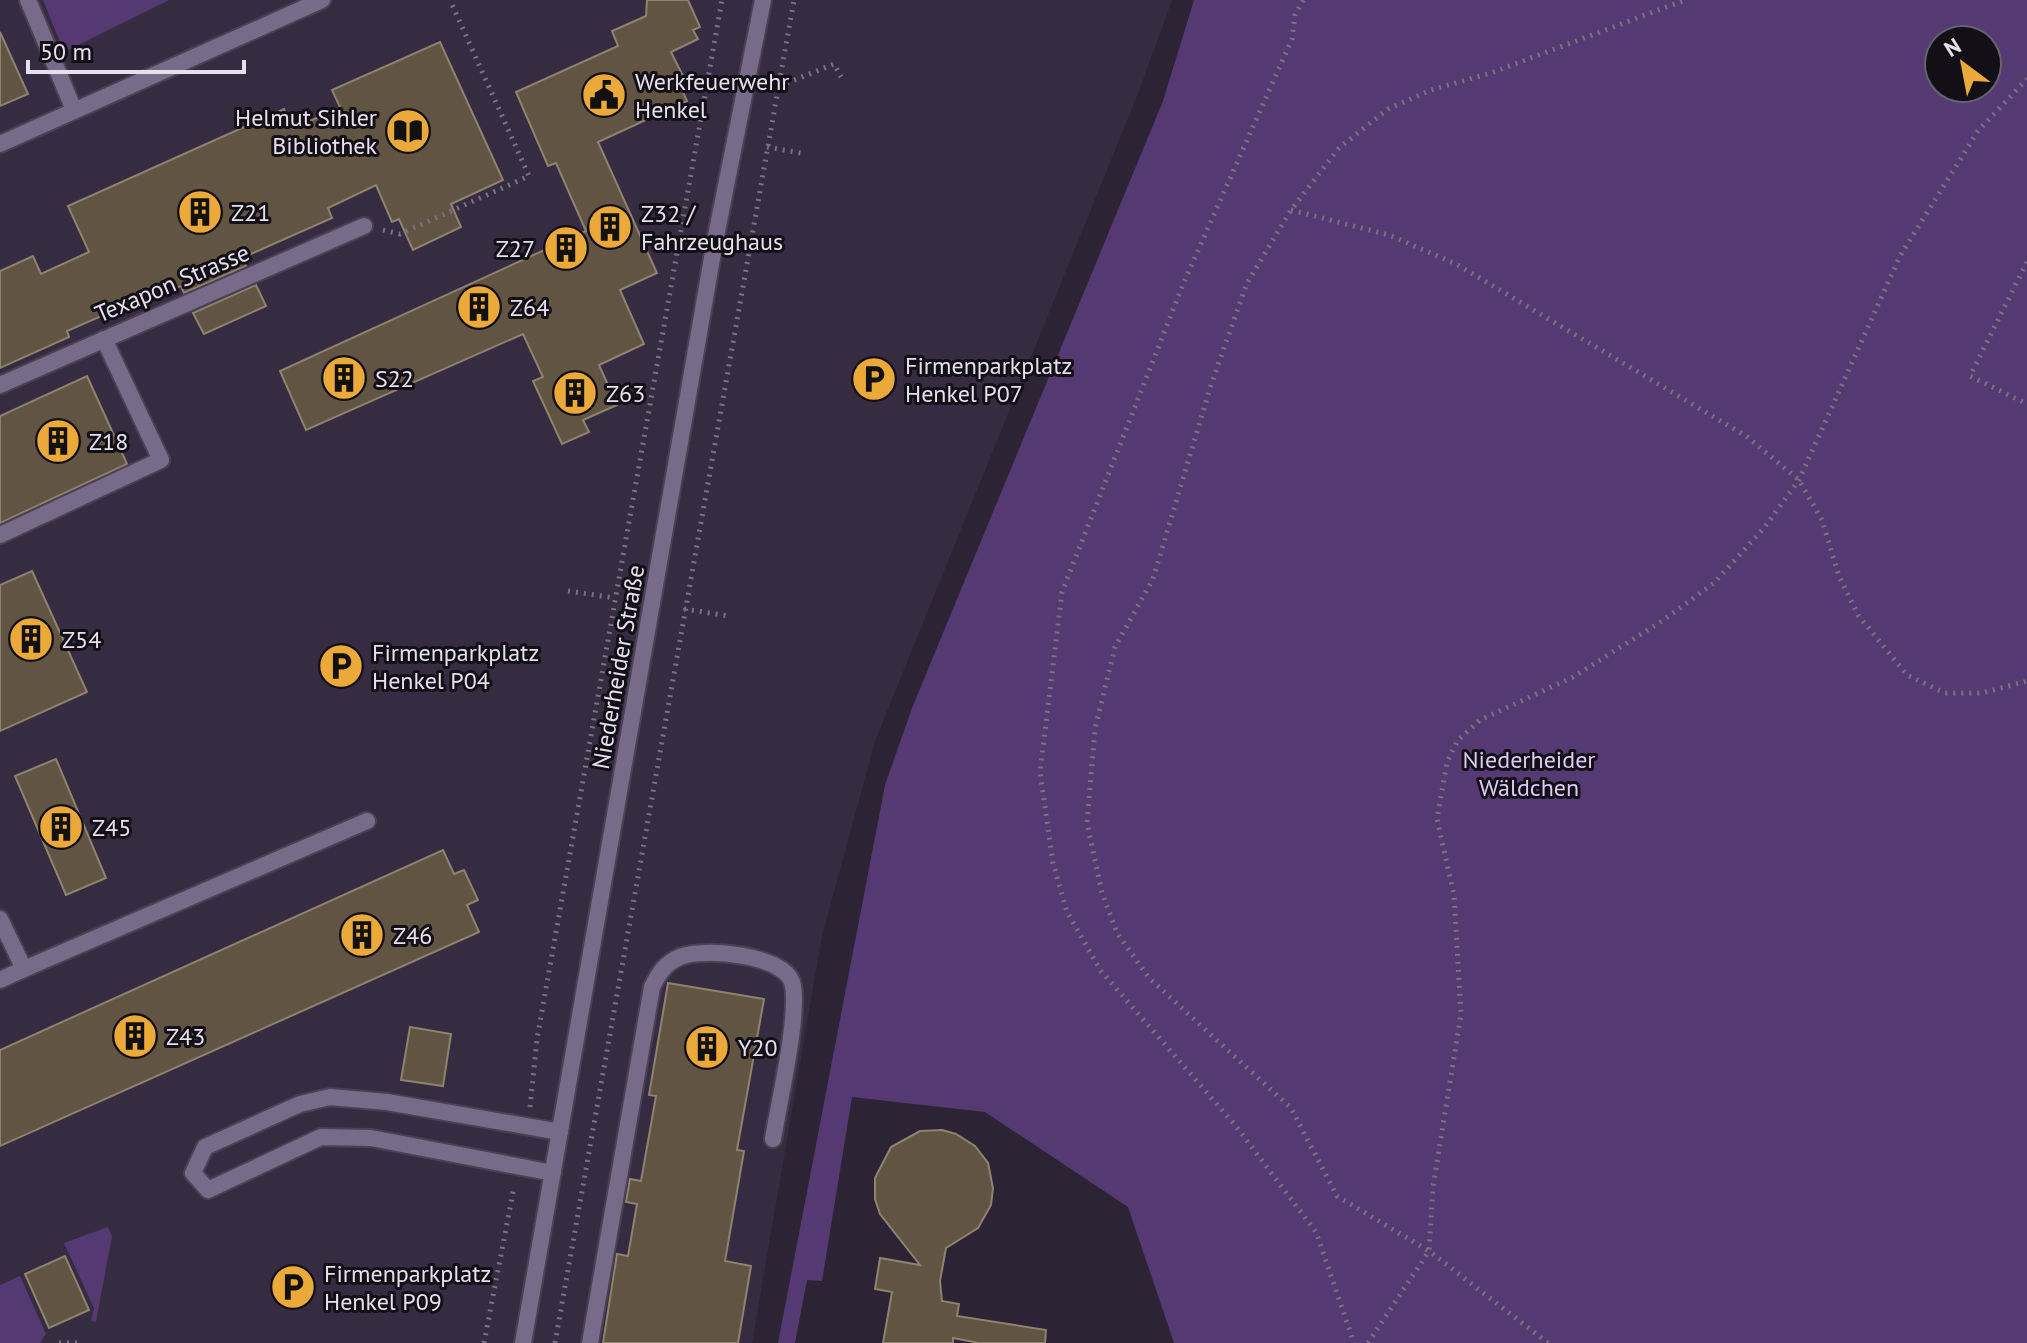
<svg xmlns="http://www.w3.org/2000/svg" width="2027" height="1343" font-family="'PT Sans',sans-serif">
	<rect width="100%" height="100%" fill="#2c2435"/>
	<polygon fill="#362c42" points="0,0 1172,0 1139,91 875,741 822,936 752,1343 0,1343"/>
	<g fill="#553973" fill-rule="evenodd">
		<polygon points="43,0 169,0 64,52"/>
		<path d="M1194,0h833v1343h-853l-46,-136 -143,-95 -133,-15 -30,184 -15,-1 -12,63h-17l107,-558 27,-77 251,-607zM1939,40h48v48h-48z"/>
		<polygon points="108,1227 112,1236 96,1322 91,1321 94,1308 64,1243"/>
		<polygon points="20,1276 46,1334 40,1343 0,1343 0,1285"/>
	</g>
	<g fill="#615443" stroke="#8f826f" stroke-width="2">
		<polygon points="647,0 688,0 700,27 693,30 698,39 671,52 683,76 677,79 687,101 598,142 657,273 620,290 644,344 599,365 617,405 583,420 589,432 562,444 533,381 543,377 523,334 306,430 280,371 586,231 556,163 548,166 516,92 618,46 612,31 646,16"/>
		<polygon points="0,32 28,94 0,106"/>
		<polygon points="440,42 503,180 451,204 461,227 413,250 399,219 392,222 376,185 328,208 332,218 242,258 246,266 184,293 181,286 117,314 115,310 67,331 69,337 0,368 0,271 33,256 41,274 89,252 68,206 284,109 293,129 340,107 332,90"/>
		<polygon points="256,285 266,306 204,334 193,313"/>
		<polygon points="87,376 127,464 0,523 0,416"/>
		<polygon points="32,571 87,692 0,731 0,585"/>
		<polygon points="56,759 106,878 66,895 15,776"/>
		<polygon points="443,850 454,874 464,870 478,900 467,905 479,932 0,1146 0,1050"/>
		<polygon points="668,983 764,999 737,1150 744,1151 725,1261 751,1266 738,1343 603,1343 617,1254 628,1256 637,1204 626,1202 630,1179 641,1181 656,1096 649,1095"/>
		<polygon points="410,1027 451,1034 443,1086 401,1080"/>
		<polygon points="942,1130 956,1134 975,1146 988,1163 993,1188 991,1205 978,1228 946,1248 940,1281 942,1301 959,1304 957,1316 1046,1330 1045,1343 979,1343 953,1338 953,1343 883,1343 892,1292 875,1289 880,1258 920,1265 880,1214 875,1199 875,1178 891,1147 920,1131"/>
		<polygon points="65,1256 89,1310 49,1328 25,1274"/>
	</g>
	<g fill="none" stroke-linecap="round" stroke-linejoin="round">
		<g stroke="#4a4252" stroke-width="20">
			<g id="service">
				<polyline points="28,0 74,110"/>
				<polyline points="0,144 322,0"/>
				<polyline points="0,385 364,226"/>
				<polyline points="0,535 161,460 104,339"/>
				<polyline points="0,919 24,969 0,980"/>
				<polyline points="24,969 367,821"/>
				<polyline points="553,1173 371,1138 321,1137 208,1190 193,1173 205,1147 300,1104 330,1097 387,1102 560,1132"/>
				<path d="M590,1343l62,-356c7,-14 13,-24 28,-30 24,-10 103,-2 112,25 9,27 -14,125 -19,157"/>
			</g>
		</g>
		<g stroke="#4a4252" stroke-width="20">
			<polyline id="tertiary" points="523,1343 715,241 763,0"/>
		</g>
		<g stroke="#797280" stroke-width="5" stroke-dasharray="2 6" stroke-linecap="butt">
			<polyline points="1303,0 1295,15 1292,39 1184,282 1062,592 1040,772 1053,863 1067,912 1101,971 1235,1125 1316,1232 1354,1343"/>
			<polyline points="779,81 787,83 834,64 841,77"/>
			<polyline points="767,147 806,154"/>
			<polyline points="1291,210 1389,235 1456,264 1746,436 1799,480 1822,520 1839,576 1858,615 1907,675 1945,693 1982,693 2027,681"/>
			<polyline points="383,230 400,234 529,176 450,0"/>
			<polyline points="2027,262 1970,376 2027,404"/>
			<polyline points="568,591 615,598"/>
			<polyline points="684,609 728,616"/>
			<polyline points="530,1107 537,1039 722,0"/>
			<polyline points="59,1343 77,1343"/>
			<polyline points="484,1343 514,1187"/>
			<polyline points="555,1343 794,0"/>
			<polyline points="1368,1343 1429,1251 1433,1187 1461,1014 1454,895 1437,819 1447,762 1458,740 1480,720 1573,677 1662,621 1714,583 1764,528 1799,480 1900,256 1978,131 2027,79"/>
			<polyline points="1548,1343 1429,1251 1337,1196 1291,1108 1149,978 1117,933 1102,893 1087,823 1095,729 1115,647 1153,579 1211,385 1247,283 1291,210 1339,148 1388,109 1431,90 1491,73 1685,0"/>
		</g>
		<use href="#service" stroke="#786b8a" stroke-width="16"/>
		<use href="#tertiary" stroke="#786b8a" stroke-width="16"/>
	</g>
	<defs>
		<g id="civic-disc" transform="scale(2.3)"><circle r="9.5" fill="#eba93a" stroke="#120f17"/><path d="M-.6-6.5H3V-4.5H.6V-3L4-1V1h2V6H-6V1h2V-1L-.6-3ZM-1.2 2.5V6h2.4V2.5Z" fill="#111"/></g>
		<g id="library-disc" transform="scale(2.3)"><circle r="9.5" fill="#eba93a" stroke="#120f17"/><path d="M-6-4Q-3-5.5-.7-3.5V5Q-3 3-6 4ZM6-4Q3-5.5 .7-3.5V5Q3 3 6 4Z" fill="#111"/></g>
		<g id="building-disc" transform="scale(2.3)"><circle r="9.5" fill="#eba93a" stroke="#120f17"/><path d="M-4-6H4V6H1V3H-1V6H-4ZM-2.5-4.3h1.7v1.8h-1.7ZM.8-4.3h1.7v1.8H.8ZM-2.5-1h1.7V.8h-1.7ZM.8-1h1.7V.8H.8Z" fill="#111"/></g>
		<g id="parking-disc" transform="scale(2.3)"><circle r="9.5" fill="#eba93a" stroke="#120f17"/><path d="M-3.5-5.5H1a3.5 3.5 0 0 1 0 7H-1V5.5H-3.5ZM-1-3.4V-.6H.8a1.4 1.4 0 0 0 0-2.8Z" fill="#111"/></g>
	</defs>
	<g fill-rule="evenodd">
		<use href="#civic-disc" x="604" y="95"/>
		<use href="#library-disc" x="408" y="131"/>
		<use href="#building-disc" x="200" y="212"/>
		<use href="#building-disc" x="610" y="227"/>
		<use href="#building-disc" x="566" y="248"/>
		<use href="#building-disc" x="479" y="307"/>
		<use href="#building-disc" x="344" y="378"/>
		<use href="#parking-disc" x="874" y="379"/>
		<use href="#building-disc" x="575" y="393"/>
		<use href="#building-disc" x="58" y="441"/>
		<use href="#building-disc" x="31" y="639"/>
		<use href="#parking-disc" x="341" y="666"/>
		<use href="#building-disc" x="61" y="827"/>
		<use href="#building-disc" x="362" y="935"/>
		<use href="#building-disc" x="135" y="1036"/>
		<use href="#building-disc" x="707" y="1047"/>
		<use href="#parking-disc" x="293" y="1287"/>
	</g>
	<g text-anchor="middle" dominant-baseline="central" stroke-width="6" stroke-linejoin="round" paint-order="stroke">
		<g font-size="24" fill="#e5e0eb" stroke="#120f17" text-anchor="start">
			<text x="635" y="81">Werkfeuerwehr<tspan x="635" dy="28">Henkel</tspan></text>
			<text x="377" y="117" text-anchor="end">Helmut Sihler<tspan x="377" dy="28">Bibliothek</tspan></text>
			<text x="231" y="212">Z21</text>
			<text x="641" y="213">Z32 /<tspan x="641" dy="28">Fahrzeughaus</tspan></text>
			<text x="535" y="248" text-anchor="end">Z27</text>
			<text x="510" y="307">Z64</text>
			<text x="905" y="365">Firmenparkplatz<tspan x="905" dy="28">Henkel P07</tspan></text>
			<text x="375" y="378">S22</text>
			<text x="606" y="393">Z63</text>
			<text x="89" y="441">Z18</text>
			<text x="62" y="639">Z54</text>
			<text x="372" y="652">Firmenparkplatz<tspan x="372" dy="28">Henkel P04</tspan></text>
			<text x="92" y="827">Z45</text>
			<text x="393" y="935">Z46</text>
			<text x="166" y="1036">Z43</text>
			<text x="738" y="1047">Y20</text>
			<text x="324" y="1273">Firmenparkplatz<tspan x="324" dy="28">Henkel P09</tspan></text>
		</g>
		<g font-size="24" fill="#e5e0eb" stroke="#120f17">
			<text transform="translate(172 283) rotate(-23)">Texapon Strasse</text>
			<text transform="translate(618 667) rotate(-80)">Niederheider Straße</text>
		</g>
		<g font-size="24" fill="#dccbf3" stroke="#120f17">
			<text x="1529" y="759">Niederheider<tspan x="1529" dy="28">Wäldchen</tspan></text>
		</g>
	</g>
	<g transform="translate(1963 64) rotate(328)"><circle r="38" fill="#120f17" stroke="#66636c" stroke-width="2"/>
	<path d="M0-6L14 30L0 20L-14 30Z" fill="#eba93a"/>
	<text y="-12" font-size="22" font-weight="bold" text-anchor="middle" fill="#e5e0eb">N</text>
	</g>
	<path d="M28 60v12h216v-12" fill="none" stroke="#e5e0eb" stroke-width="4"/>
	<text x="40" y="60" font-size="24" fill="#e5e0eb" stroke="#120f17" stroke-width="6" paint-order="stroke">50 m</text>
</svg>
